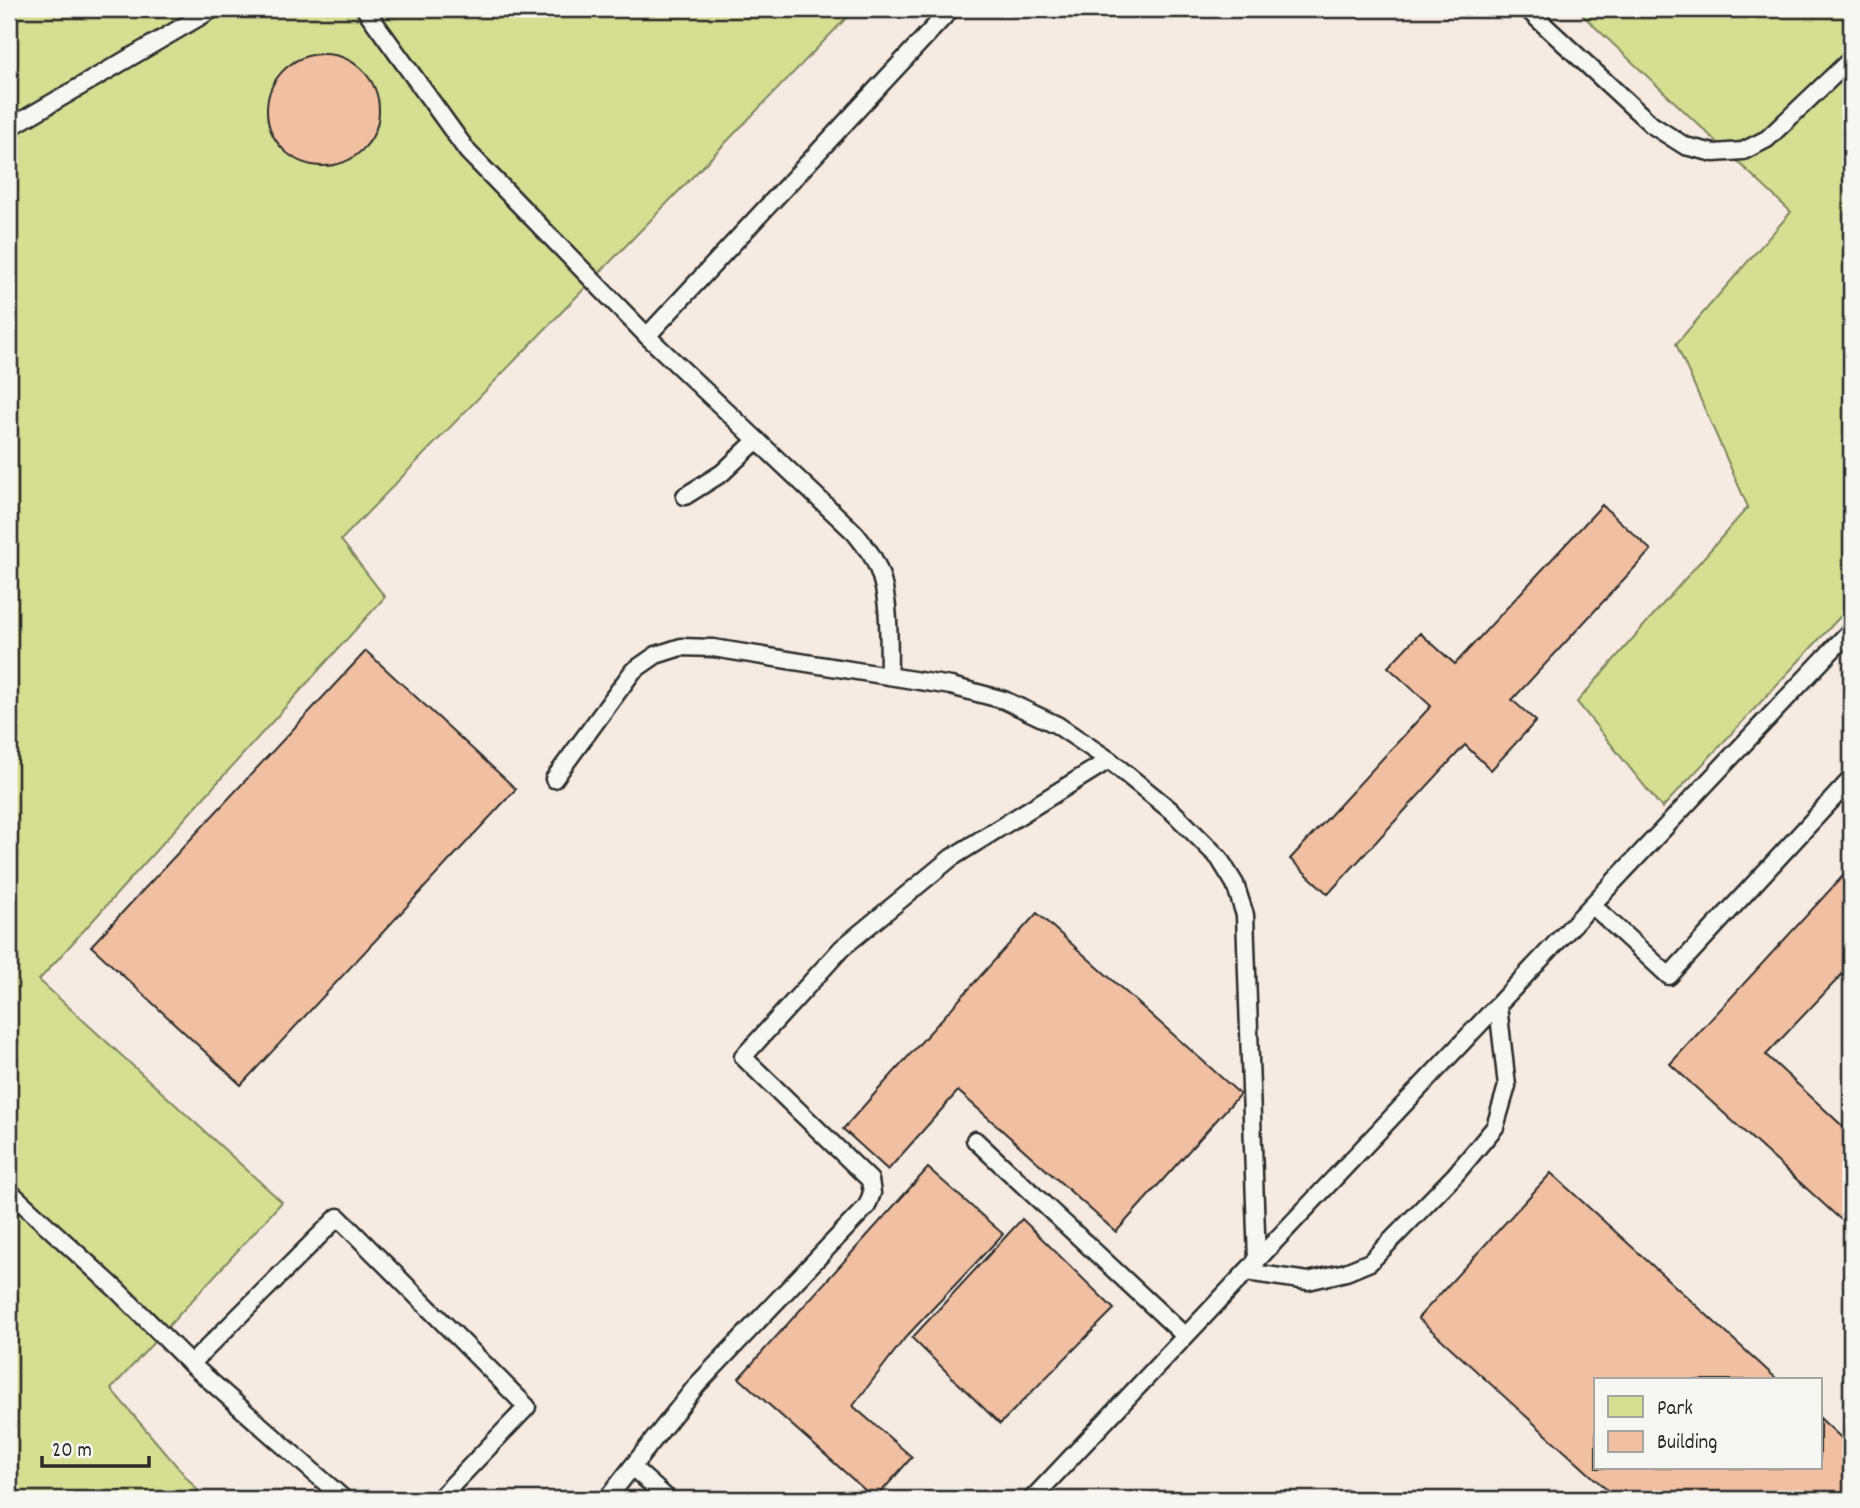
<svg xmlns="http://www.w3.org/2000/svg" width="1860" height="1508" font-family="Dekko,sans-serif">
	<rect width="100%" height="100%" fill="#f5ebe2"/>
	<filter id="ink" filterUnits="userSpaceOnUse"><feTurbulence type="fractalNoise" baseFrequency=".0143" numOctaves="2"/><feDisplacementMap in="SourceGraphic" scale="14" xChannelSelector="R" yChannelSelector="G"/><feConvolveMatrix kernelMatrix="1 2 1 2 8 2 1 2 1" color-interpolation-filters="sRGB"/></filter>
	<g filter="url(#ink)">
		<g fill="#d4df92" stroke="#80855e" stroke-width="2">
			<polygon points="9,9 855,9 341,540 385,597 39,980 282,1202 111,1389 205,1499 9,1499"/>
			<polygon points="1576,9 1851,9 1851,605 1662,808 1577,702 1748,507 1676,344 1791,212"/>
		</g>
		<g fill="#f1bfa1" stroke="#2b2b2b" stroke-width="2">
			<circle cx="323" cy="110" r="56"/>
			<polygon points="1602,505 1651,550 1512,700 1536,721 1491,770 1465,745 1328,894 1290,859 1431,706 1388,667 1420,633 1455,664"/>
			<polygon points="366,651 516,789 241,1085 91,946"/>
			<polygon points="1851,867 1851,965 1766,1055 1851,1134 1851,1229 1670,1064"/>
			<polygon points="1037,913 1240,1094 1116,1232 958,1091 888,1170 843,1129"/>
			<polygon points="928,1168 1003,1234 905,1338 853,1406 912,1457 875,1499 739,1378"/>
			<polygon points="1551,1173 1778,1380 1596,1380 1596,1468 1820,1468 1820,1418 1851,1447 1851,1499 1617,1499 1418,1318"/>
			<polygon points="1022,1219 1114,1309 1000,1424 912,1338"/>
			<polygon points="1347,1490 1357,1499 1338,1499"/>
		</g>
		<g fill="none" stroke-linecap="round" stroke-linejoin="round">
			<g stroke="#2b2b2b" stroke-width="21">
				<g id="service">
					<polyline points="365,9 468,152 647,336"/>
					<polyline points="1527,9 1652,125 1685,146 1714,153 1743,151 1767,139 1851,59"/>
					<polyline points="9,128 213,9"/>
					<polyline points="685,496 722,473 757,440"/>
					<path d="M889,675c-1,-38 3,-85 -17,-119 -5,-8 -11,-15 -17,-23l-208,-197 304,-327"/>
					<polyline points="554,779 633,671 656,655 681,647 713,648 951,686 1004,700 1057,725 1109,760 1174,813 1219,858 1235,884 1245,915 1257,1261"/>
					<polyline points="1592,905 1669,976 1851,779"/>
					<polyline points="975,1140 1185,1336"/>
					<polyline points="9,1191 117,1290 191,1364 344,1499"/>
					<polyline points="1246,1272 1308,1281 1346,1272 1370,1262 1455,1175 1495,1127 1507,1086 1498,1006"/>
					<polyline points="191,1364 338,1217 527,1407 439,1499"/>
					<polyline points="607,1499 632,1467"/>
					<polyline points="668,1499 632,1467 697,1385 867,1206 872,1193 870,1180 743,1057 842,948 951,858 1109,760"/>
					<polyline points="1032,1499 1851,630"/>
				</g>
			</g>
			<use href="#service" stroke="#f6f6f2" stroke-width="16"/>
		</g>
	</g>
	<rect width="1860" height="1508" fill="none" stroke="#f6f6f2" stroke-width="35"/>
	<rect x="18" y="18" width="1825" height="1473" fill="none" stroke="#2b2b2b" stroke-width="2.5" filter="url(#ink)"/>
	<rect x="1594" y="1378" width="228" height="91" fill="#f6f6f2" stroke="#a5a5a2" stroke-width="2"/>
	<rect x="1608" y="1396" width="35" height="21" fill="#d4df92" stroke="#a5a5a2" stroke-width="2"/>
	<text x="1657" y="1414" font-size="21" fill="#2b2b2b">Park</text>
	<rect x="1608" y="1431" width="35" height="21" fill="#f1bfa1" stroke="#a5a5a2" stroke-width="2"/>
	<text x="1657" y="1448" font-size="21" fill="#2b2b2b">Building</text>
	<path d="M42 1456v10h107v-10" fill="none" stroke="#2b2b2b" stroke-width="3.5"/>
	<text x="52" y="1456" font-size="21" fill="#2b2b2b" stroke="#f6f6f2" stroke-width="5" paint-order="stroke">20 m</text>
</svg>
